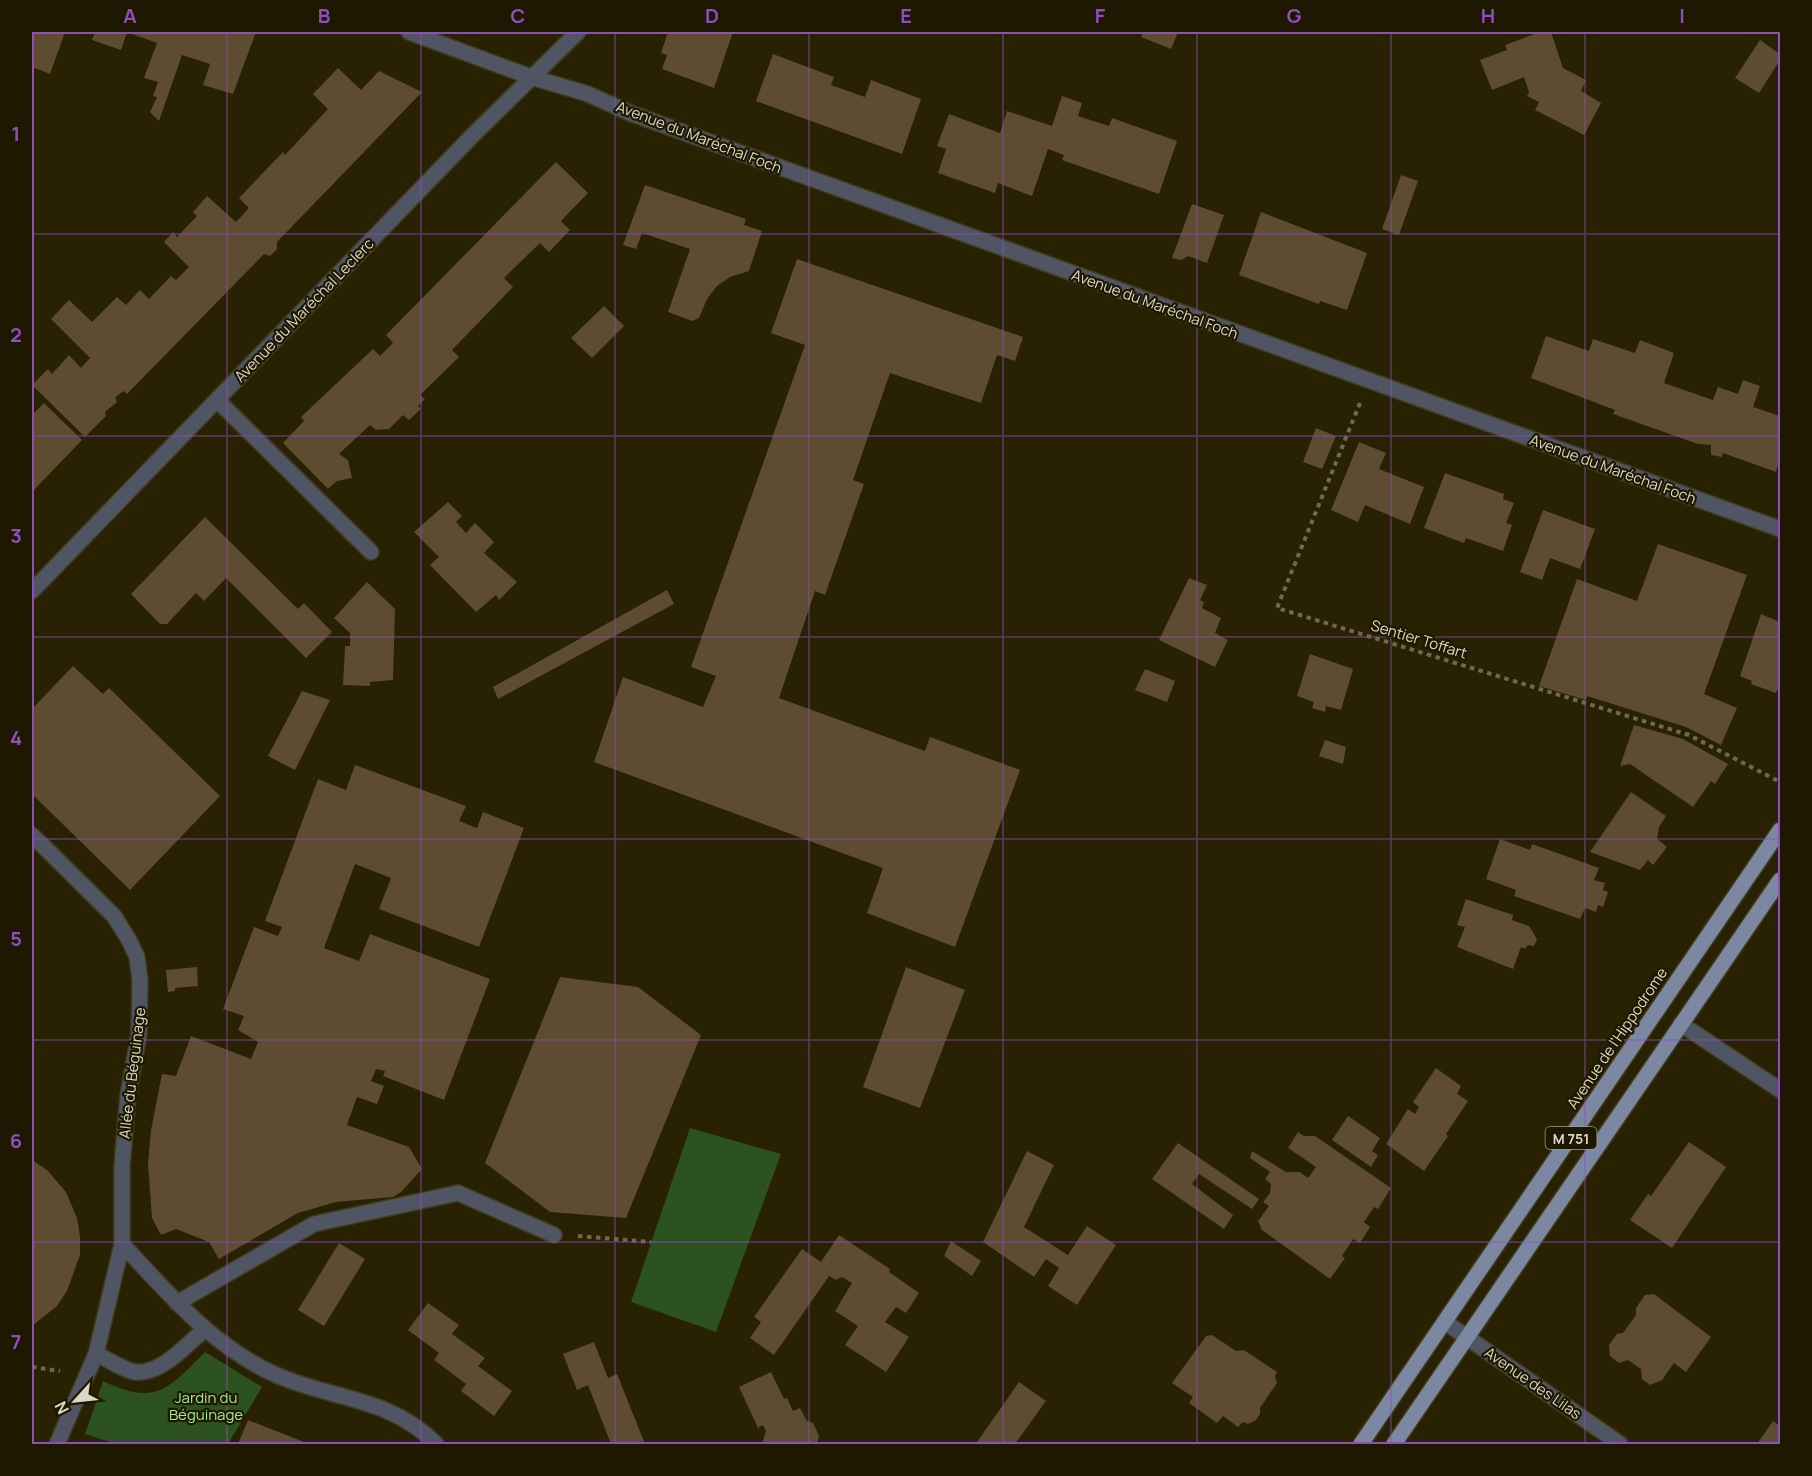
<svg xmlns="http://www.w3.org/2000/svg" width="1812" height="1476" font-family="Manrope,sans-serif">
	<rect width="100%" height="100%" fill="#282102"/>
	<g fill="#2c521f">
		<polygon points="690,1128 781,1154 716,1332 631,1302"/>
		<path d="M205,1352l57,35 -34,57h-112l-31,-10 18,-53c53,25 64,9 102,-29z"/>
	</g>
	<g fill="#5d4c2f">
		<polygon points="32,32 65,32 50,74 32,67"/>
		<polygon points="95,32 256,32 233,94 203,85 210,64 182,55 159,121 150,112 157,97 153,96 158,82 144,78 157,43 127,32 121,50 92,40"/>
		<polygon points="668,32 733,32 714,88 662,69 667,55 661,53"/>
		<polygon points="1143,32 1178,32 1171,49 1141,37"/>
		<polygon points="1540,32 1551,32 1563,68 1586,80 1581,91 1601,103 1584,135 1535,110 1539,102 1527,96 1529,92 1524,77 1492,90 1480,60 1507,50 1505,45"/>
		<polygon points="1760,40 1780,54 1780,60 1759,93 1735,78"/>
		<polygon points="773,54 834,77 831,85 865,97 871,80 921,99 902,154 756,101"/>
		<polygon points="338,68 361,90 379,71 422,92 277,242 277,249 270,256 264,254 127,394 123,391 115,398 117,402 105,412 106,416 85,437 32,385 48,369 52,374 69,355 81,368 90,358 51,319 69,300 92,322 117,297 126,305 140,290 149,299 171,276 176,280 189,267 164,242 173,232 177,237 197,216 193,212 207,196 236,222 249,208 239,198 283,152 285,155 328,109 313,94"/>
		<polygon points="1062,96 1082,103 1078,116 1109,126 1112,118 1177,141 1159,194 1062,160 1064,155 1048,149 1032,196 998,183 995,193 938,173 946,149 937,146 949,114 1000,133 1007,111 1052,126"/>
		<polygon points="556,162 588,193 561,221 570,230 549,252 540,243 504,278 513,287 452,350 459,357 420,395 425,399 418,406 421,409 409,420 403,415 389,429 376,430 370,425 339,454 348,460 352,478 337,481 328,489 283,443 304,421 301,417 373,349 380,356 393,343 386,335"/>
		<polygon points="1401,175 1418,181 1399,235 1382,229"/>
		<polygon points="645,185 746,219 744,225 762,231 749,271 730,277 717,286 707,299 699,318 692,321 668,312 690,249 642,233 636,249 623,245"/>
		<polygon points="1192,204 1224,215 1207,263 1188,256 1181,260 1172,258"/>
		<polygon points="1261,212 1367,253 1347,310 1320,301 1319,304 1239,275"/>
		<polygon points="797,259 1023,337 1015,361 997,355 981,403 890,373 853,480 864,484 825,595 815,591 779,698 925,751 930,737 1020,770 955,947 867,913 883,868 594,762 623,677 703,707 716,676 691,667 805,345 771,333"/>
		<polygon points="604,306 624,326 592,358 571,338"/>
		<polygon points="1546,336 1589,351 1593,339 1635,353 1640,340 1674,353 1664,383 1713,400 1718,387 1738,394 1743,380 1760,386 1753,407 1780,416 1780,458 1776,472 1723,453 1722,457 1711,455 1711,445 1698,444 1613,414 1615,410 1531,378"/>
		<polygon points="44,403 82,440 32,492 32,415"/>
		<polygon points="1316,428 1336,436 1322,469 1303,462"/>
		<polygon points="1359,442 1386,453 1379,469 1424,487 1410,524 1365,505 1358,522 1331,510"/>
		<polygon points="1445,473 1504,494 1503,499 1514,503 1506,523 1512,525 1503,551 1466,538 1464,543 1424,528"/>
		<polygon points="448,502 462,516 456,522 466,533 475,523 494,542 484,553 517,582 499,600 496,595 476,612 430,565 439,557 414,532"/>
		<polygon points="1543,510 1595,529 1580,569 1550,558 1542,580 1520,572"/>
		<polygon points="205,517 298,609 304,603 332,632 306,658 226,578 204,601 196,593 167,624 160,624 131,594"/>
		<polygon points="1658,544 1747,575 1704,694 1737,708 1721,745 1686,727 1587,696 1586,700 1539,686 1577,579 1637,601"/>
		<polygon points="1189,578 1207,585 1200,600 1204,602 1202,608 1221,618 1215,633 1228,640 1215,667 1159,640"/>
		<polygon points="367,582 395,609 393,680 370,682 370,686 343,685 345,646 350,646 350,633 334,618"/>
		<polygon points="667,590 674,604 498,699 493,687"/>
		<polygon points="1761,614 1780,622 1780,691 1777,690 1776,693 1751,684 1752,681 1740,676"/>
		<polygon points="1310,654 1353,669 1341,710 1326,706 1325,712 1312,708 1314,702 1297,696"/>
		<polygon points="73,666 103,694 109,688 220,796 130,890 32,794 32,709"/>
		<polygon points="1145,669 1175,681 1167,702 1135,690"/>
		<polygon points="302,691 330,700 295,770 268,756"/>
		<polygon points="1634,725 1683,739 1728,764 1715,784 1711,781 1693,807 1630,764 1620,766"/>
		<polygon points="1325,740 1346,747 1343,764 1319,756"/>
		<polygon points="355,765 466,806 459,821 477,828 483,812 524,828 479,947 379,909 391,878 355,864 324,948 359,961 370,934 490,979 444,1100 383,1076 385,1071 376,1069 371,1081 384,1086 377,1104 357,1097 347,1125 409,1147 422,1169 401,1192 393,1197 336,1202 298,1213 219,1259 209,1242 176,1229 161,1235 152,1218 148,1164 151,1130 162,1074 176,1076 191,1036 251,1059 258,1042 238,1030 244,1016 223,1009 254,927 278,936 282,927 265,921 318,779 346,790"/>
		<polygon points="1631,792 1666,816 1659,827 1657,839 1667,847 1653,865 1648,860 1640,870 1590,852"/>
		<polygon points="1500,839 1530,850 1532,844 1599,868 1594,880 1605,883 1603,890 1608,892 1603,907 1598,905 1596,912 1585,908 1580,919 1514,896 1516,890 1486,879"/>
		<polygon points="1466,899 1513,915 1512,920 1529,926 1537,939 1534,946 1528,945 1525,949 1521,947 1513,969 1457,947 1465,927 1457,925"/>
		<polygon points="197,967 198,986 175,988 175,991 168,992 166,970"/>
		<polygon points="906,967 965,990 920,1108 863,1087"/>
		<polygon points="560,977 638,987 701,1035 626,1218 550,1212 485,1163"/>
		<polygon points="1436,1068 1461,1086 1457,1094 1468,1101 1446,1134 1448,1136 1424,1171 1386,1144 1408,1109 1415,1114 1419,1107 1413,1102"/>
		<polygon points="1348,1116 1380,1138 1372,1151 1378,1155 1371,1167 1332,1140"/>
		<polygon points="1298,1132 1304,1136 1315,1136 1391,1188 1378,1209 1374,1207 1364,1222 1370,1227 1360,1243 1353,1239 1342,1256 1345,1258 1330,1279 1262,1230 1258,1221 1269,1206 1263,1202 1270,1193 1271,1184 1265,1179 1270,1172 1250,1158 1252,1151 1286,1172 1300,1172 1308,1178 1316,1167 1288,1148"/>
		<polygon points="1689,1142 1726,1167 1672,1248 1630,1220 1648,1194 1651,1196"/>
		<polygon points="1178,1143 1259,1199 1252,1209 1199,1174 1192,1184 1233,1215 1224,1229 1152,1179"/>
		<polygon points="1027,1151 1054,1165 1024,1227 1068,1255 1087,1226 1116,1245 1077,1305 1048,1286 1059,1268 1046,1259 1034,1277 983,1242"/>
		<polygon points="32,1160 47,1170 66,1192 77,1218 80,1236 80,1255 67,1291 57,1306 32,1326"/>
		<polygon points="839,1235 890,1269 889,1272 919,1293 906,1313 896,1307 885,1322 909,1337 886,1372 845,1345 858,1326 835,1311 852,1283 842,1277 836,1280 829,1276 774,1355 750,1338 761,1322 754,1317 802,1249 821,1262"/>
		<polygon points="951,1241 981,1261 972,1276 944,1256"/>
		<polygon points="339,1243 365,1259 324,1326 298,1310"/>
		<polygon points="1654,1294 1711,1337 1686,1372 1674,1363 1662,1380 1650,1385 1642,1379 1641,1369 1628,1360 1619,1363 1610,1356 1609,1345 1617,1334 1623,1333 1636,1315 1636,1308 1645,1295"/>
		<polygon points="428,1303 459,1325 452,1334 485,1358 478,1366 512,1391 494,1416 461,1391 466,1384 434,1360 439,1353 408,1330"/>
		<polygon points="1212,1335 1236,1351 1244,1350 1277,1372 1275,1376 1277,1383 1260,1408 1260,1414 1255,1421 1248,1424 1243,1422 1238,1427 1223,1416 1217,1423 1189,1403 1193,1397 1172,1383 1206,1336"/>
		<polygon points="594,1342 608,1378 617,1374 645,1444 611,1444 588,1385 577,1390 563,1354"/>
		<polygon points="771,1372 784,1399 787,1398 793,1411 800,1408 807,1421 813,1423 819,1436 817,1444 762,1444 766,1431 763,1425 758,1428 739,1387"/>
		<polygon points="1019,1382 1046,1401 1015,1444 980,1444 977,1442"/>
		<polygon points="248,1420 309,1444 238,1444"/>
		<polygon points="1773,1421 1780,1426 1780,1444 1757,1444"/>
	</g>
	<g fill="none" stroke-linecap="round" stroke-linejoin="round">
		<g stroke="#413b1d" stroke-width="18">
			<g id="service">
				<polyline points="217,400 371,552"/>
				<polyline points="177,1303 314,1224 458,1193 554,1235"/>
			</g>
		</g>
		<g stroke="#413b1d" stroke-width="18">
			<g id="minor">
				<polyline points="409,32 531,77 588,94 630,113 1780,529"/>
				<polyline points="32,591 473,135 578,32"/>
				<polyline points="32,835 114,916 129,940 137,957 140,980 139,1034 128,1095 122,1166 122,1244 96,1354 57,1444"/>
				<polyline points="1681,1024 1780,1090"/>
				<path d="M122,1244c47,50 89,101 152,130 57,26 115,22 162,70"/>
				<polyline points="1445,1322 1620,1444"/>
				<path d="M96,1354c11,5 23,13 35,17 26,8 55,-26 73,-41"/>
			</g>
		</g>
		<g stroke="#413b1d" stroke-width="18">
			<g id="primary">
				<polyline points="1361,1444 1780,830"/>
				<polyline points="1394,1444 1780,880"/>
			</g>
		</g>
		<g stroke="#6f6950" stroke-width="4" stroke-dasharray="4.5 4.5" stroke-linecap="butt">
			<polyline points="1360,403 1277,608 1689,735 1780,782"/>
			<polyline points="578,1236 651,1242"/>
			<polyline points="32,1367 60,1371"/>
		</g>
		<use href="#service" stroke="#4f5562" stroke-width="15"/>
		<use href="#minor" stroke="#4f5562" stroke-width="15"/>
		<use href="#primary" stroke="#7c88a2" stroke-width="15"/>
	</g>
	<path fill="none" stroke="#8e4ec0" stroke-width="1.5" stroke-opacity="0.55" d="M227,32v1412M421,32v1412M615,32v1412M809,32v1412M1003,32v1412M1197,32v1412M1391,32v1412M1585,32v1412M32,234h1748M32,436h1748M32,637h1748M32,839h1748M32,1040h1748M32,1242h1748"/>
	<g text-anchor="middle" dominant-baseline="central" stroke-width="4.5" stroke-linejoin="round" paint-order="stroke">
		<rect fill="#1e1800" stroke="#a39e8b" stroke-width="1.5" x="1545.5" y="1127" width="51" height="22" rx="4.5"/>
		<g font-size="14" font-weight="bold" fill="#dcd8c6">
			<text x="1571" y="1138">M 751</text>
		</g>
		<g font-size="15" fill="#dcd8c6" stroke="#1e1800">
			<text transform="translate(699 137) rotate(21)">Avenue du Maréchal Foch</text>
			<text transform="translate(1155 304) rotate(20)">Avenue du Maréchal Foch</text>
			<text transform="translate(304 310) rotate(-46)">Avenue du Maréchal Leclerc</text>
			<text transform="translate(1613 469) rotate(20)">Avenue du Maréchal Foch</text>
			<text transform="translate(1419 639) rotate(17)">Sentier Toffart</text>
			<text transform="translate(1617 1038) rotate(-56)">Avenue de l'Hippodrome</text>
			<text transform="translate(132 1073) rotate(-83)">Allée du Béguinage</text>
			<text transform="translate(1533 1383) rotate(35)">Avenue des Lilas</text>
		</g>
		<g font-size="15" fill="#a2e98a" stroke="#1e1800">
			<text x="206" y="1397">Jardin du<tspan x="206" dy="17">Béguinage</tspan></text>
		</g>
	</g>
	<rect width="1812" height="1476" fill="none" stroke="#1e1800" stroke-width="66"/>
	<g transform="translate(75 1401) rotate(243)" stroke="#1e1800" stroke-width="4.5" paint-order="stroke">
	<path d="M0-4.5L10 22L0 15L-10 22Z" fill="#dcd8c6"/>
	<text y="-9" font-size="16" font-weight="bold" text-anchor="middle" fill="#dcd8c6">N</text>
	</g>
	<rect x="33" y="33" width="1746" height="1410" fill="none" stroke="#8e4ec0" stroke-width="2"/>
	<g font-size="20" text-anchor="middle" font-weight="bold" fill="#8e4ec0">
		<text x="130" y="23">A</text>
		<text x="324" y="23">B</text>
		<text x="518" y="23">C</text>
		<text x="712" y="23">D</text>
		<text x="906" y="23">E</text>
		<text x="1100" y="23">F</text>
		<text x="1294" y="23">G</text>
		<text x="1488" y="23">H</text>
		<text x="1682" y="23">I</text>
		<text x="16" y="141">1</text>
		<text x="16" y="342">2</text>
		<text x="16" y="543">3</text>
		<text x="16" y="745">4</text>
		<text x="16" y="946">5</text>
		<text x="16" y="1148">6</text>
		<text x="16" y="1349">7</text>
	</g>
</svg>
